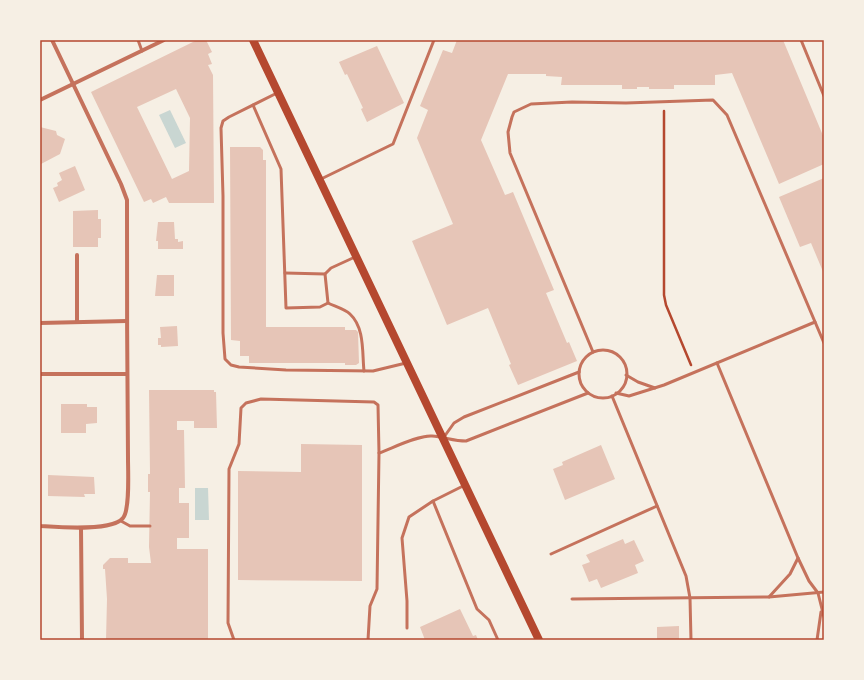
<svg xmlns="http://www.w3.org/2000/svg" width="864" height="680" font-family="'DM Sans',sans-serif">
	<rect width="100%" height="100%" fill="#f6efe4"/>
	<g fill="#c9d6d2">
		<polygon points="170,110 186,143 175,148 159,115"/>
		<polygon points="195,488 208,488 209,520 195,520"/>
	</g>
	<g fill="#e6c5b7" fill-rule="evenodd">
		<path d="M197,40h9l6,12 -4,2 4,10 -4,1 5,10 1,128h-45l-3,-6 -13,6 -2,-4 -7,3 -53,-110zM176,89l14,29 -1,53 -17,8 -35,-72z"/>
		<polygon points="457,40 783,40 824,138 824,164 779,184 732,73 715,75 715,85 674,85 674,89 649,89 649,87 637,87 637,89 622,89 622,85 561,85 562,77 546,76 546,74 508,74 481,140 505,195 513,192 554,290 546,293 567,343 569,342 577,361 518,385 509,365 511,364 488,308 447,325 412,241 453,224 417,138 428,110 420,106 443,50 452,53"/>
		<polygon points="377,46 404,103 367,122 361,109 363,108 347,74 345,75 339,62"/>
		<polygon points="40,127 56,131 57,135 65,139 60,154 41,164"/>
		<polygon points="230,147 260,147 263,150 263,160 266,160 266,327 345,327 345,330 356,330 358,332 359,363 356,365 345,365 345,363 249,363 249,356 240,356 240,341 231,340"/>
		<polygon points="75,166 85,190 59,202 53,188 58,186 57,183 62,180 59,173"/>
		<polygon points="824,178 824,274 811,243 800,247 779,197"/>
		<polygon points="98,210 98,219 101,219 101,238 98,238 98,247 73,247 73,211"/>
		<polygon points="158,222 174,222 175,239 178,239 178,242 183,241 183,249 158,249 158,241 156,241"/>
		<polygon points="157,275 174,275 174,296 155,296"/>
		<polygon points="177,326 178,346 161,347 161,345 158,345 158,338 161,338 160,327"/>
		<polygon points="149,390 214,390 214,392 216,392 217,428 194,428 194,421 177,421 177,430 184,430 185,488 179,488 179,503 189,503 189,538 177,538 177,549 208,549 208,640 106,640 107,599 105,569 103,569 103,565 110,558 128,558 128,563 151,563 149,547 150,492 148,492 148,474 150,474"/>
		<polygon points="61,404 87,404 87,407 97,407 97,423 86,424 86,433 61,433"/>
		<polygon points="301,444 362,445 362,581 238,580 238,471 301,472"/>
		<polygon points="601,445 615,479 565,500 553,469 563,465 562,462"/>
		<polygon points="48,475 94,477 95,494 84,494 85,497 48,496"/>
		<polygon points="623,539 625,544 634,540 644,561 635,565 638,573 601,588 597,579 589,582 582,565 590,562 586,555"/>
		<polygon points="460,609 473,636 476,635 478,640 425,640 420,627"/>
		<polygon points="679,626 679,640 657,640 657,627"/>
	</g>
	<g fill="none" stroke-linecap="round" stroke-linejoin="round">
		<polyline stroke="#b5482f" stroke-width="2.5" points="664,111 664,295 666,305 691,365"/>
		<g stroke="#c5725c" stroke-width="3">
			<polyline points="138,40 142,51"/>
			<polyline points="801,40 824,96"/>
			<polyline points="277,93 229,117 223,121 221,128 223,196 223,333 225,359 231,365 239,367 286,370 373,371 406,363"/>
			<polyline points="253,105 281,169 286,308 320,307 328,303 325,274 331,268 355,257"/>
			<polyline points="321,179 393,144 434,40"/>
			<polyline points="285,273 325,274"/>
			<path d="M328,303c6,3 17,6 22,11 15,14 12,39 14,57"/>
			<circle cx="603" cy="374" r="24"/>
			<polyline points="593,352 510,153 508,132 512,117 514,112 531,104 572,102 626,103 713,100 727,115 824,343"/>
			<polyline points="717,363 798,558 809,581 818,593 824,617"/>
			<polyline points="626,375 638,382 655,388"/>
			<polyline points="616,393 629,396 664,385 815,322"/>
			<polyline points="612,396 686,576 690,598 691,640"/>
			<polyline points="444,437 454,423 464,417 579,372"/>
			<path d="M379,453c14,-5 39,-18 53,-17 12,1 22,5 34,5l122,-48"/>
			<polyline points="465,485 433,501 477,609 489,620 498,640"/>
			<polyline points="121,521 130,526 150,526"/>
			<polyline points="551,554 657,506"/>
			<polyline points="769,597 790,574 798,558"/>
			<polyline points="572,599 769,597 824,592"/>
			<polyline points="407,628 407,601 402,538 409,517 433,501"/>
			<polyline points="234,640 228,623 229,469 239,444 241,408 246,403 261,399 374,402 378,405 379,453 377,589 370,606 368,640"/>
			<polyline points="817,640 821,612"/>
		</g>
		<g stroke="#c5725c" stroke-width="4">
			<polyline points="40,100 164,40"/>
			<polyline points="77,322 77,255"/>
			<polyline points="40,323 127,321"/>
			<polyline points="40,374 127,374"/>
			<path d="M40,526c17,1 72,6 83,-8 7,-8 5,-47 5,-59 -1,-86 -1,-173 -1,-259l-6,-16 -69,-144"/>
			<polyline points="81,528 82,640"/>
		</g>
		<polyline stroke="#b5482f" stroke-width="8" points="253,40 539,640"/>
	</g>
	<rect width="864" height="680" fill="none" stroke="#f6efe4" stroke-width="82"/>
	<rect x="41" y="41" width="782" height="598" fill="none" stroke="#b5482f" stroke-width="1.5"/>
</svg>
